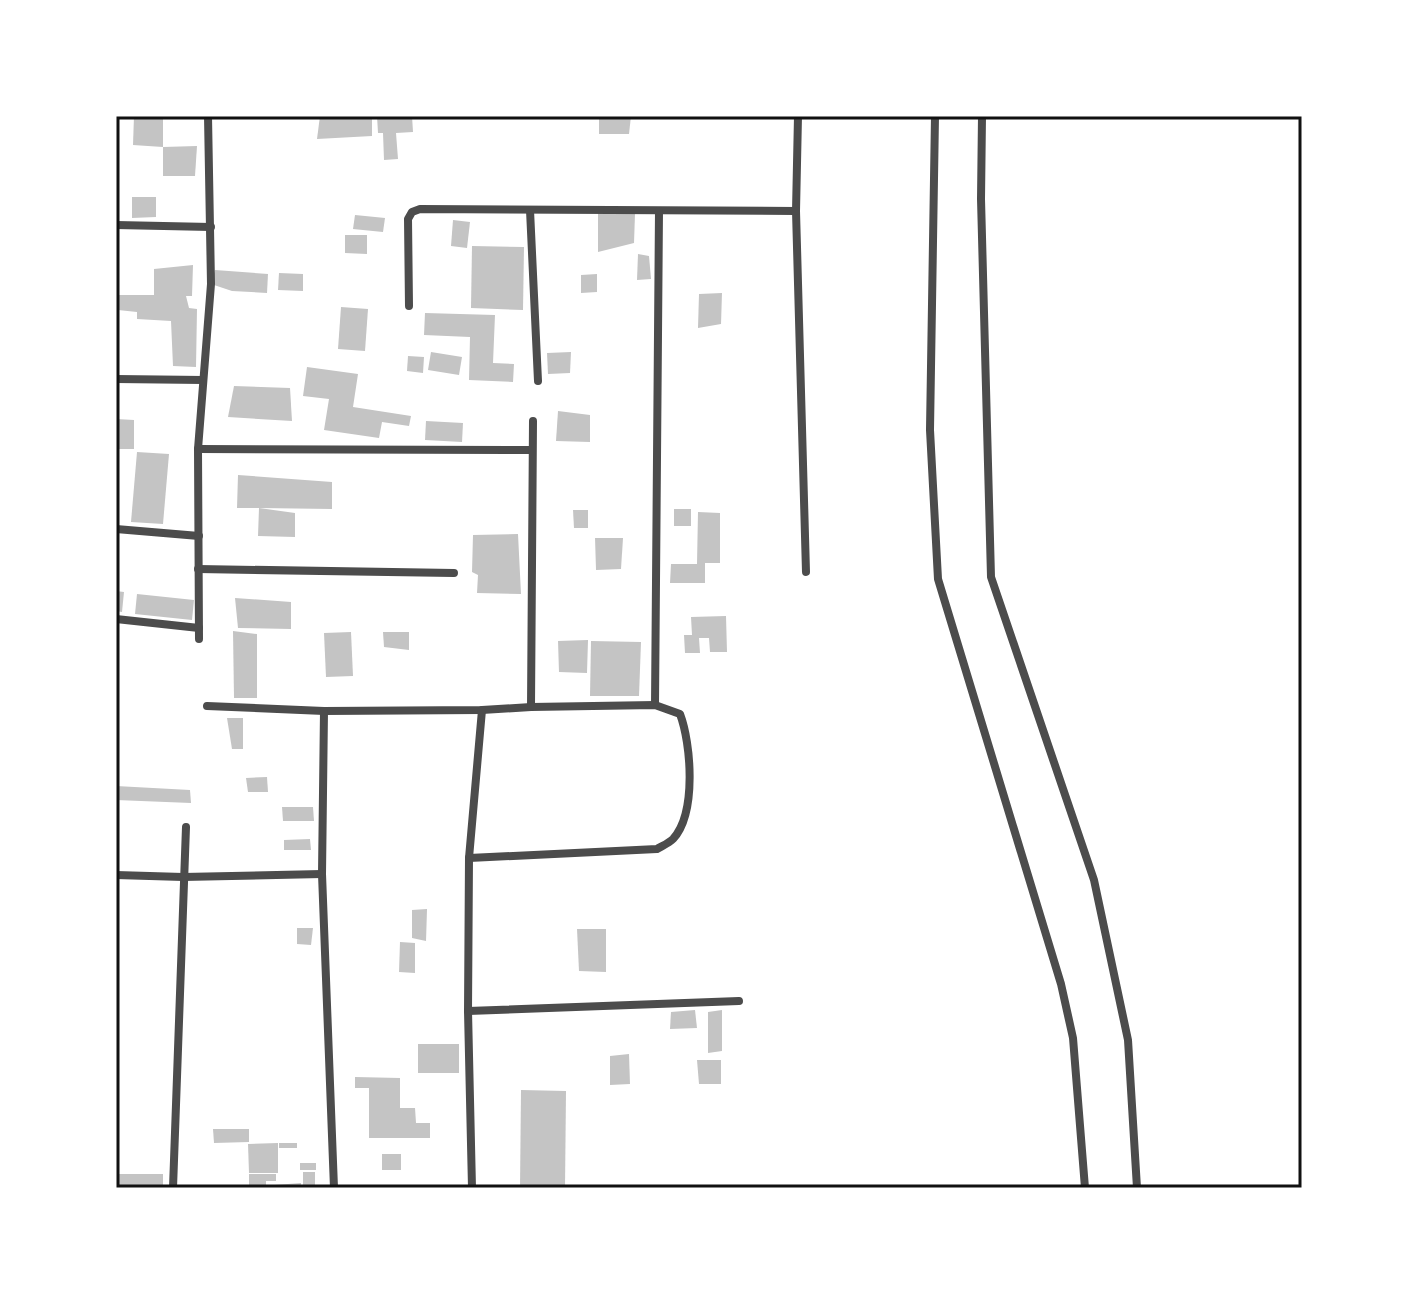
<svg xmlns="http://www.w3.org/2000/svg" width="1418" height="1304" font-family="'Fira Sans',sans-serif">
	<rect width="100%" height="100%" fill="#fff"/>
	<g fill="#c4c4c4">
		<polygon points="134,116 163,116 163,147 133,145"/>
		<polygon points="320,116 372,116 372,136 317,139"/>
		<polygon points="377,116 412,116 413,132 396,133 398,159 384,160 383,133 378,133"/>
		<polygon points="599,116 631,116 629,134 599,134"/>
		<polygon points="197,146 195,176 163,176 163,147"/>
		<polygon points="132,197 156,197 156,217 132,218"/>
		<polygon points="598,213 635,214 634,243 598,252"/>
		<polygon points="355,215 385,218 383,232 353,229"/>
		<polygon points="453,220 470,222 467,248 451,246"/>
		<polygon points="345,235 367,235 367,254 345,253"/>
		<polygon points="472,246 524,247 523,310 471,308"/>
		<polygon points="638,254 649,256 651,279 637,280"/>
		<polygon points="193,265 192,296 186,296 189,308 197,309 196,367 173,366 171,321 137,319 137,312 118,310 118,295 154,295 154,269"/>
		<polygon points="215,270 268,274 267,293 232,291 211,284"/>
		<polygon points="279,273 303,274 303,291 278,290"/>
		<polygon points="597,274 597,292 581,293 581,275"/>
		<polygon points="722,293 721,324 698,328 699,294"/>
		<polygon points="341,307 368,309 365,351 338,349"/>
		<polygon points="425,313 495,315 493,363 514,364 513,382 469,380 470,337 424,335"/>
		<polygon points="431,352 462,357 459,375 428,370"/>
		<polygon points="571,352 570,373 548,374 547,353"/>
		<polygon points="408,356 424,357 423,373 407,371"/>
		<polygon points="307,367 358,374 353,407 411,416 409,426 382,422 379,438 324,430 329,399 303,396"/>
		<polygon points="234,386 290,388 292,421 228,417"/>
		<polygon points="558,411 590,415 590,442 556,441"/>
		<polygon points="116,419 134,420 134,449 116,449"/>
		<polygon points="426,421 463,423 462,442 425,440"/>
		<polygon points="137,452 169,454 163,524 131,522"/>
		<polygon points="238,475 332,482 332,509 259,508 295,513 295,537 258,536 259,508 237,508"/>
		<rect x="674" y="509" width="17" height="17"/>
		<polygon points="573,510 588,510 588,528 574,528"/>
		<polygon points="698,512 720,513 720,563 705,563 705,583 670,583 671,564 697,564"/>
		<polygon points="518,534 521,594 477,593 478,575 472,572 473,535"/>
		<polygon points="595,538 623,538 621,569 596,570"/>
		<polygon points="116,591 124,592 122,612 116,611"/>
		<polygon points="137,594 194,600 192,620 135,614"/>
		<polygon points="235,598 291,602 291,629 238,628"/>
		<polygon points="726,616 727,652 710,652 709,638 699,638 700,653 685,653 684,635 692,635 691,617"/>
		<polygon points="233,631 257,634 257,698 234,698"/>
		<polygon points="351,632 353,676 326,677 324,633"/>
		<polygon points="383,632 409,632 409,650 384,647"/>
		<polygon points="588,640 587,673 559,672 558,641"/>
		<polygon points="591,641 641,642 639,696 590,696"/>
		<polygon points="227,718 243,718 243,749 232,749"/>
		<polygon points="267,777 268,792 248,792 246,778"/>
		<polygon points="116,786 190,790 191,803 116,800"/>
		<polygon points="282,807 313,807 314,821 283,821"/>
		<polygon points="310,839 311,850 284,850 284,840"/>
		<polygon points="427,909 426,941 412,938 412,910"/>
		<polygon points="297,928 313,928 311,945 297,944"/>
		<polygon points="577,929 606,929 606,972 579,971"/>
		<polygon points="400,942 415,943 415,973 399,972"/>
		<polygon points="695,1010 697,1028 670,1029 671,1012"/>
		<polygon points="722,1010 722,1051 708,1053 708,1012"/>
		<rect x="418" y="1044" width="41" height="29"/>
		<polygon points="629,1054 630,1084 610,1085 610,1056"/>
		<polygon points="697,1060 721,1060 721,1084 699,1084"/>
		<polygon points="355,1077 400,1078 400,1108 415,1108 416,1123 430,1123 430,1138 369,1138 369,1088 355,1088"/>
		<polygon points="521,1090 566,1091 565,1188 520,1188"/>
		<polygon points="213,1129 249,1129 249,1142 214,1143"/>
		<polygon points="278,1143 278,1173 249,1173 248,1144"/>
		<rect x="279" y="1143" width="18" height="5"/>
		<rect x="382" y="1154" width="19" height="16"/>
		<rect x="300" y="1163" width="16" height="7"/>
		<rect x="303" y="1172" width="12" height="16"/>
		<rect x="116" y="1174" width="47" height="14"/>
		<polygon points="249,1174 276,1174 276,1181 266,1181 266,1188 249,1188"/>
		<polygon points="301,1183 301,1188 275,1188 275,1185"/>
	</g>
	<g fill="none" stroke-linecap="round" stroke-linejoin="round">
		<g stroke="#4c4c4c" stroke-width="8">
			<polyline points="798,116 796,211 806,572"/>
			<polyline points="935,116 930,430 938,579 1061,984 1073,1038 1085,1188"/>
			<polyline points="982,116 981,199 991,577 1094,880 1128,1040 1137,1188"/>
			<polyline points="530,210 538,381"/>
			<polyline points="116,225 211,227"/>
			<polyline points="409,306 408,219 412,212 420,209 796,211"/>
			<polyline points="116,379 203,380"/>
			<polyline points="198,449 531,450"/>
			<polyline points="116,529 199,536"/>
			<polyline points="198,569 454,573"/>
			<polyline points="116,619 199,628"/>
			<polyline points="199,639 198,449 211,284 208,116"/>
			<polyline points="655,705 659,211"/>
			<path d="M207,706l117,5 158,-1 49,-3 124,-2 25,9c11,29 17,99 -7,125 -4,4 -11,7 -16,10l-188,9"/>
			<polyline points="531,707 533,421"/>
			<polyline points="324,711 322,874 334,1188"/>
			<polyline points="116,875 183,877 322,874"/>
			<polyline points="468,1011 739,1001"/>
			<polyline points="173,1188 186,827"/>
			<polyline points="472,1188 468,1011 469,858 482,710"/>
		</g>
	</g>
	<rect width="1418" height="1304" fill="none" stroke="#ffffff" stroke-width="236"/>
	<rect x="118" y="118" width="1182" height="1068" fill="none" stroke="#111" stroke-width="3"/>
</svg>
